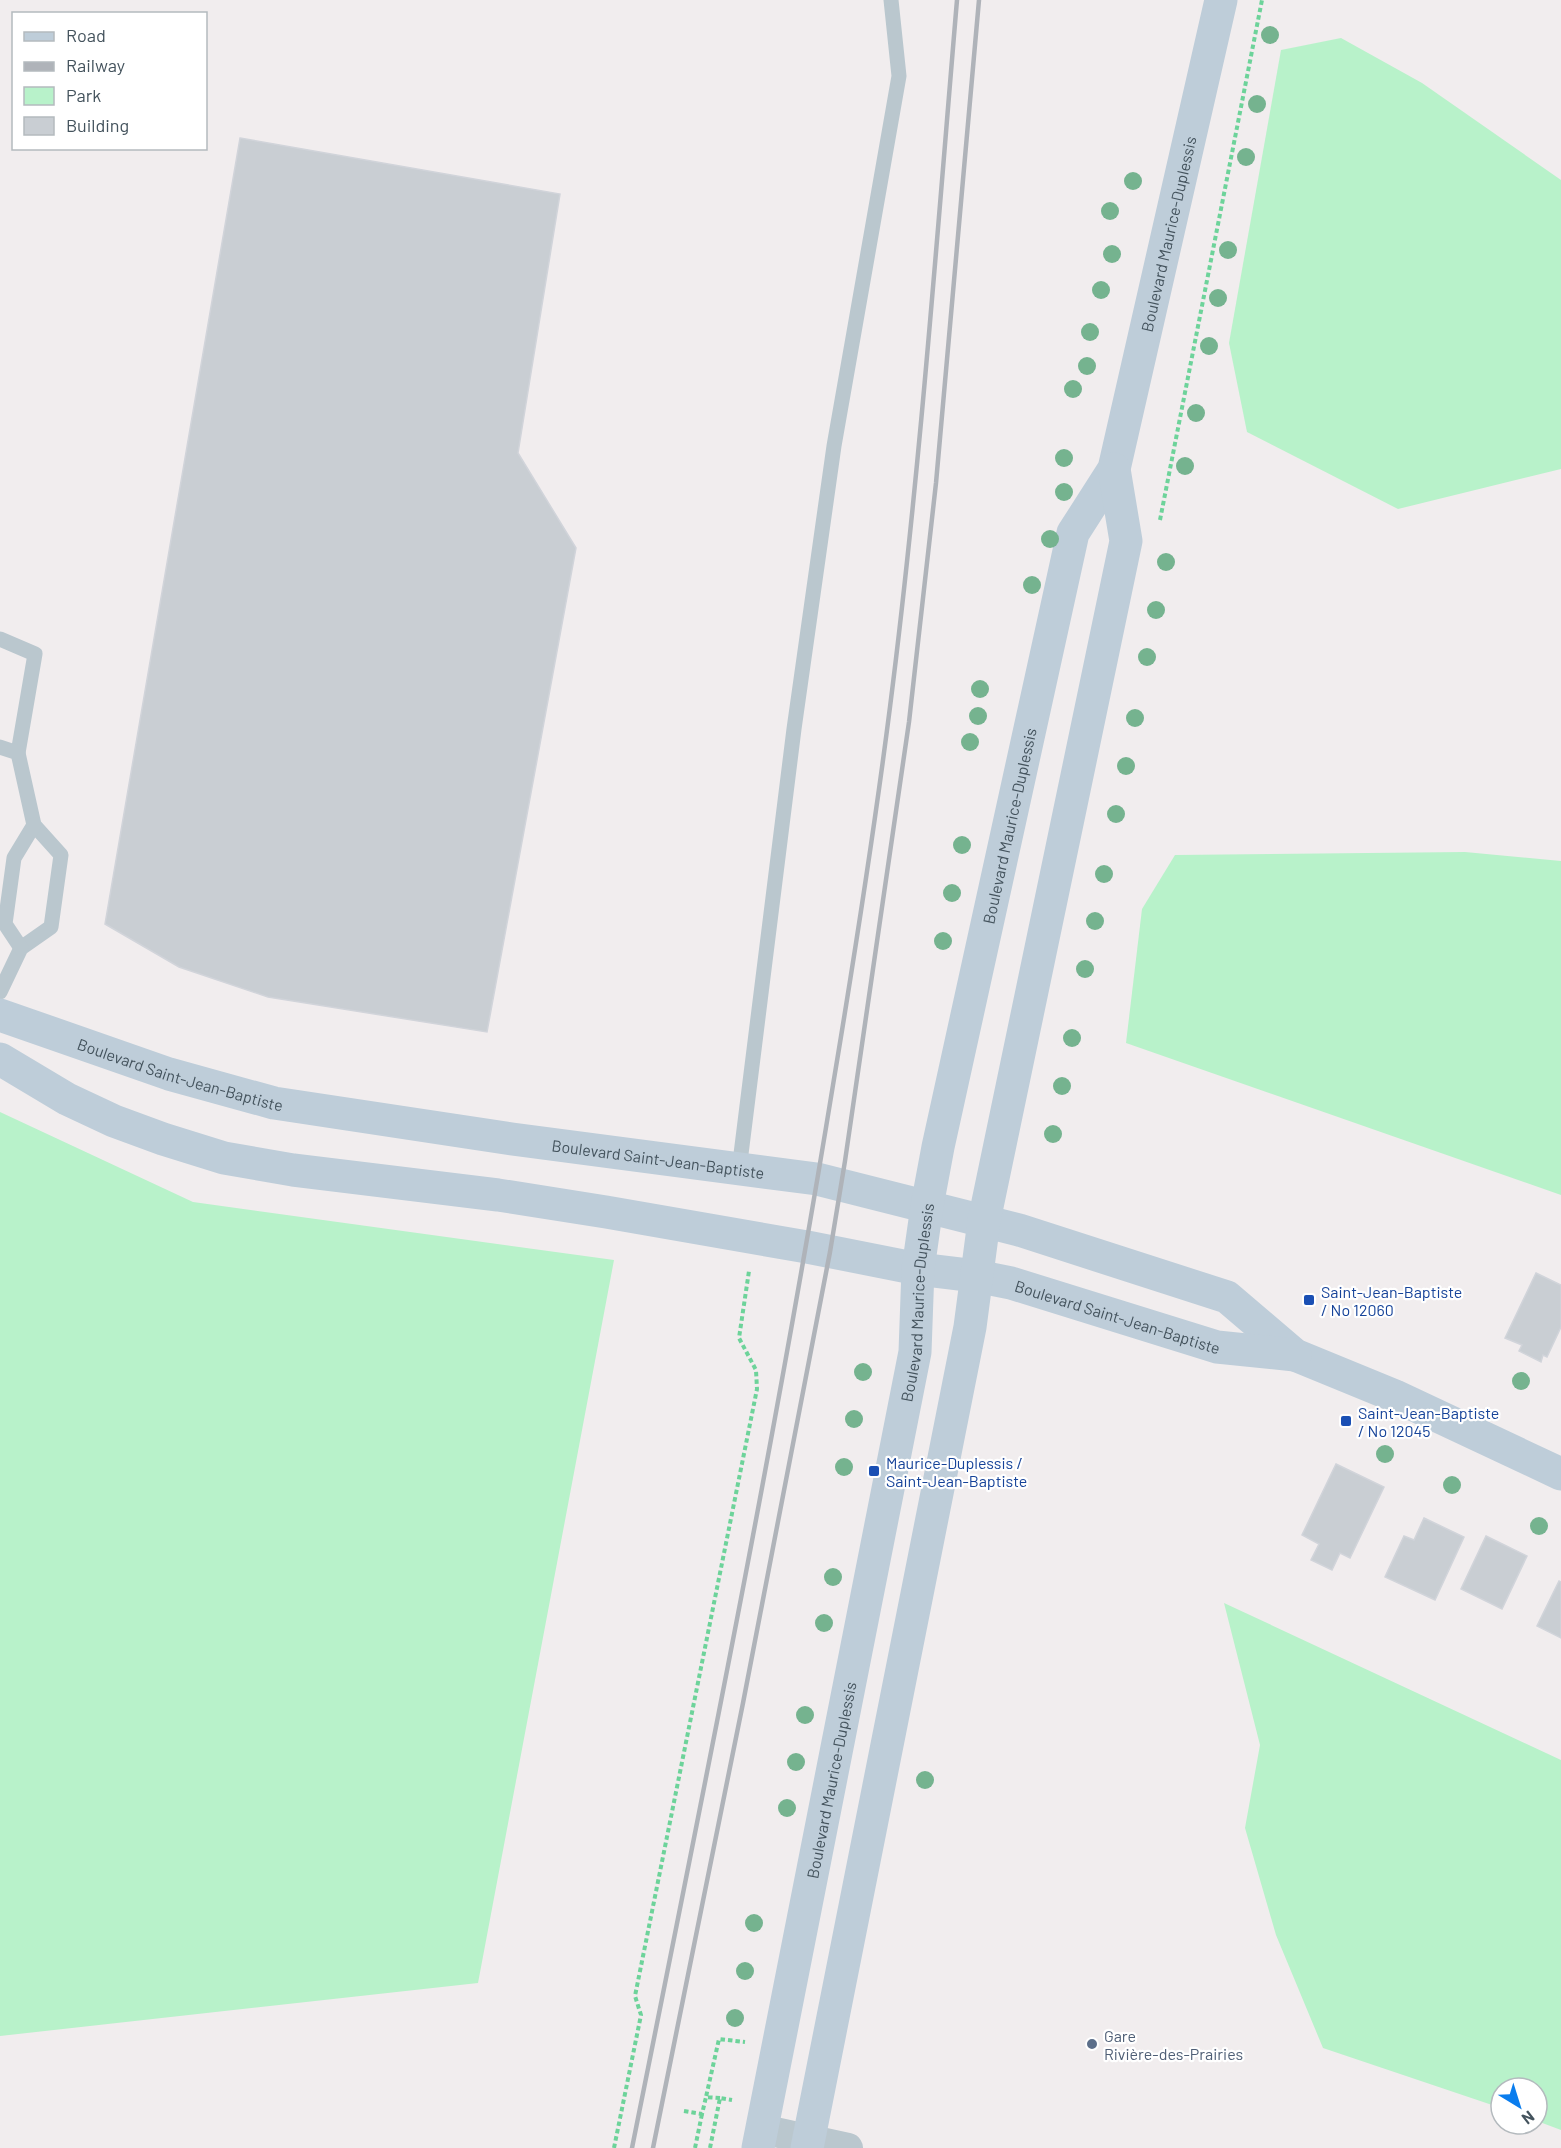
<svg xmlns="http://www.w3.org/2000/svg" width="1561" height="2148" font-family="Barlow,sans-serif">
	<rect width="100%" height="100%" fill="#f1edee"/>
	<g fill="#b8f2ca">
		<polygon points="1341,38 1422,83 1561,180 1561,469 1398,509 1247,432 1229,343 1281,50"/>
		<polygon points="1465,852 1561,861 1561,1195 1126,1043 1142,909 1175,855"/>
		<polygon points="0,1112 193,1202 614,1260 478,1983 0,2036"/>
		<polygon points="1224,1603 1561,1760 1561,2130 1537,2121 1537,2088 1501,2088 1501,2108 1323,2048 1276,1935 1245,1828 1260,1745"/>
	</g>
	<g fill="#c9ced3" stroke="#d1d4da" stroke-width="1.5">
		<polygon points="240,138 560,194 518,453 576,548 487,1032 268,997 179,967 105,924"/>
		<polygon points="1536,1273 1561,1285 1561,1327 1547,1357 1543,1355 1541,1362 1519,1351 1522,1345 1505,1338"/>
		<polygon points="1336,1464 1384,1487 1350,1558 1340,1553 1332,1570 1311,1560 1319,1544 1302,1535"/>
		<polygon points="1424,1518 1464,1537 1435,1600 1385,1577 1404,1536 1414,1540"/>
		<polygon points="1486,1536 1527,1556 1502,1609 1461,1589"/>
		<polygon points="1559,1581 1561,1582 1561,1638 1537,1626"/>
	</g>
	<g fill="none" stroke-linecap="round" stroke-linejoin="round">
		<g stroke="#6dd39a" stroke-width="4" stroke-dasharray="4.5 3" stroke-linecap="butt">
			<polyline points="1160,520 1262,0"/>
			<polyline points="720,2098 706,2097 719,2039 745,2042"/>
			<polyline points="684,2111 702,2114 706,2097"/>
			<polyline points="614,2148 641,2015 635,1996 757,1389 756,1370 739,1338 749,1271"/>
			<polyline points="695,2148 702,2114"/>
			<polyline points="710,2148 720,2098 732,2100"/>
		</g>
		<g stroke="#bac7ce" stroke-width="15">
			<polyline points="0,639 35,654 18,753"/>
			<polyline points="0,747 18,753 34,825 61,855 51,927 21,948 0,992"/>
			<polyline points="21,948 5,924 14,858 34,825"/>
			<polyline points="739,1170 794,729 834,446 899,76 891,0"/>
		</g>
		<polyline stroke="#bac7ce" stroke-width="30" points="761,2129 848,2148"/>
		<g stroke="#becdd9" stroke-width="33">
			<path id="s1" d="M0,1015l169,59 105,29 238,36 305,40 202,51 208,67 68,58 100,41 166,78"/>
			<path id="s2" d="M0,1059l67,40 47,22 49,18 61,19 69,12 205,25 108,17 201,35 111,22 58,7 35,7 206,64 78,8"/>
			<path id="s3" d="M758,2148l157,-796 3,-83 9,-63 11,-59 135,-614 41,-64 107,-469"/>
			<polyline points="807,2148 970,1327 984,1221 1126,541 1114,469"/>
		</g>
		<g stroke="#afb3b9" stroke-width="4.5">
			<path d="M632,2148c71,-354 143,-707 201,-1063 21,-126 41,-252 57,-378 30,-235 47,-471 67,-707"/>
			<polyline points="653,2148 743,1703 830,1252 845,1161 909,722 936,483 979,0"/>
		</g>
	</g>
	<g fill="#75b38f">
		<circle cx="1270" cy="35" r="9"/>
		<circle cx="1257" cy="104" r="9"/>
		<circle cx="1246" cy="157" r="9"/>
		<circle cx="1133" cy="181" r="9"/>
		<circle cx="1110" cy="211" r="9"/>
		<circle cx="1228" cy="250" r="9"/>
		<circle cx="1112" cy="254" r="9"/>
		<circle cx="1101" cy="290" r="9"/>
		<circle cx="1218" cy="298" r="9"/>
		<circle cx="1090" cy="332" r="9"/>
		<circle cx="1209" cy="346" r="9"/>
		<circle cx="1087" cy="366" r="9"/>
		<circle cx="1073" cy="389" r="9"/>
		<circle cx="1196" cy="413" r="9"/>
		<circle cx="1064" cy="458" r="9"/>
		<circle cx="1185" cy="466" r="9"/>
		<circle cx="1064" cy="492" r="9"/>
		<circle cx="1050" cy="539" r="9"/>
		<circle cx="1166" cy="562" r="9"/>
		<circle cx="1032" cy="585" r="9"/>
		<circle cx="1156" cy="610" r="9"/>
		<circle cx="1147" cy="657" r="9"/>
		<circle cx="980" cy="689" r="9"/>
		<circle cx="978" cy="716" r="9"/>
		<circle cx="1135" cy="718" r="9"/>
		<circle cx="970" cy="742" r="9"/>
		<circle cx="1126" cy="766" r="9"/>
		<circle cx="1116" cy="814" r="9"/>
		<circle cx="962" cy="845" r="9"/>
		<circle cx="1104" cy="874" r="9"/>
		<circle cx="952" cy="893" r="9"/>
		<circle cx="1095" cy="921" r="9"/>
		<circle cx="943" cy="941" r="9"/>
		<circle cx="1085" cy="969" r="9"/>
		<circle cx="1072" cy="1038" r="9"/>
		<circle cx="1062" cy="1086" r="9"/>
		<circle cx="1053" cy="1134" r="9"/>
		<circle cx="863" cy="1372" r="9"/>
		<circle cx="1521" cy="1381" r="9"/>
		<circle cx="854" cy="1419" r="9"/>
		<circle cx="1385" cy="1454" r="9"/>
		<circle cx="844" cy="1467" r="9"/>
		<circle cx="1452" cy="1485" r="9"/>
		<circle cx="1539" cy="1526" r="9"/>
		<circle cx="833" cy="1577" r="9"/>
		<circle cx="824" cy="1623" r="9"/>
		<circle cx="805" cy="1715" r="9"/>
		<circle cx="796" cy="1762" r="9"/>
		<circle cx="925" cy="1780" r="9"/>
		<circle cx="787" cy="1808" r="9"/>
		<circle cx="754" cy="1923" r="9"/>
		<circle cx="745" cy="1971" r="9"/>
		<circle cx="735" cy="2018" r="9"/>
	</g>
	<g fill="#1a4fb4" stroke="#fff" stroke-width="2">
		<rect x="1303" y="1294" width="12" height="12" rx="3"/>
		<rect x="1340" y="1415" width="12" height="12" rx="3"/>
		<rect x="868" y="1465" width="12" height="12" rx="3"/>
	</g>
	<circle fill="#5c6f8a" stroke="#fff" stroke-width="2" cx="1092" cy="2044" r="6"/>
	<g text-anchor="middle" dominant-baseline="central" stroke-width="4.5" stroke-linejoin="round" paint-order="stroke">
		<g font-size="16" fill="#44535d" stroke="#fff">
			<text stroke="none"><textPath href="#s3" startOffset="1964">Boulevard Maurice-Duplessis</textPath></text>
			<text stroke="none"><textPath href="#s3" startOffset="1347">Boulevard Maurice-Duplessis</textPath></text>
			<text stroke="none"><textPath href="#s1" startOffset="190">Boulevard Saint-Jean-Baptiste</textPath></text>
			<text stroke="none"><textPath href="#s1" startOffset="676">Boulevard Saint-Jean-Baptiste</textPath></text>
			<text stroke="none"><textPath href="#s3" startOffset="861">Boulevard Maurice-Duplessis</textPath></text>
			<text stroke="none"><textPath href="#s2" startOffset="1155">Boulevard Saint-Jean-Baptiste</textPath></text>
			<text stroke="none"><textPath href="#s3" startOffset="375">Boulevard Maurice-Duplessis</textPath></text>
		</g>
		<g font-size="16" fill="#164399" stroke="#fff" text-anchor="start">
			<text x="1321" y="1291">Saint-Jean-Baptiste<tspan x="1321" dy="18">/ No 12060</tspan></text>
			<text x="1358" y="1412">Saint-Jean-Baptiste<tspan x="1358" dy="18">/ No 12045</tspan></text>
			<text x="886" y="1462">Maurice-Duplessis /<tspan x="886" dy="18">Saint-Jean-Baptiste</tspan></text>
		</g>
		<g font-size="16" fill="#4e5e75" stroke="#fff" text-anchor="start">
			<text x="1104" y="2035">Gare<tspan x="1104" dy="18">Rivière-des-Prairies</tspan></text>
		</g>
	</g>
	<rect x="12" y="12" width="195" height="138" fill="#ffffff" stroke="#b4babe" stroke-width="1.5"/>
	<rect x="24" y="32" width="30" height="9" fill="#becdd9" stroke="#b4babe" stroke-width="1.5"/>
	<text x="66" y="42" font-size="18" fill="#44535d">Road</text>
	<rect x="24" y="62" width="30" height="9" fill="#afb3b9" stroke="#b4babe" stroke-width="1.5"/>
	<text x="66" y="72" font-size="18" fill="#44535d">Railway</text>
	<rect x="24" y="87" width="30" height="18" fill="#b8f2ca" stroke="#b4babe" stroke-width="1.5"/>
	<text x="66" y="102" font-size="18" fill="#44535d">Park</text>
	<rect x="24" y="117" width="30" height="18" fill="#c9ced3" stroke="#b4babe" stroke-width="1.5"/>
	<text x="66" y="132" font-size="18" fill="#44535d">Building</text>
	<g transform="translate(1519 2106) rotate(142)"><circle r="28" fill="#ffffff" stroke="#b4babe" stroke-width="1.5"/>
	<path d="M0-4.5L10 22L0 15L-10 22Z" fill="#0a7dee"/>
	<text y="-9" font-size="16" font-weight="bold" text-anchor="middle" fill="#44535d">N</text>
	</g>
</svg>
